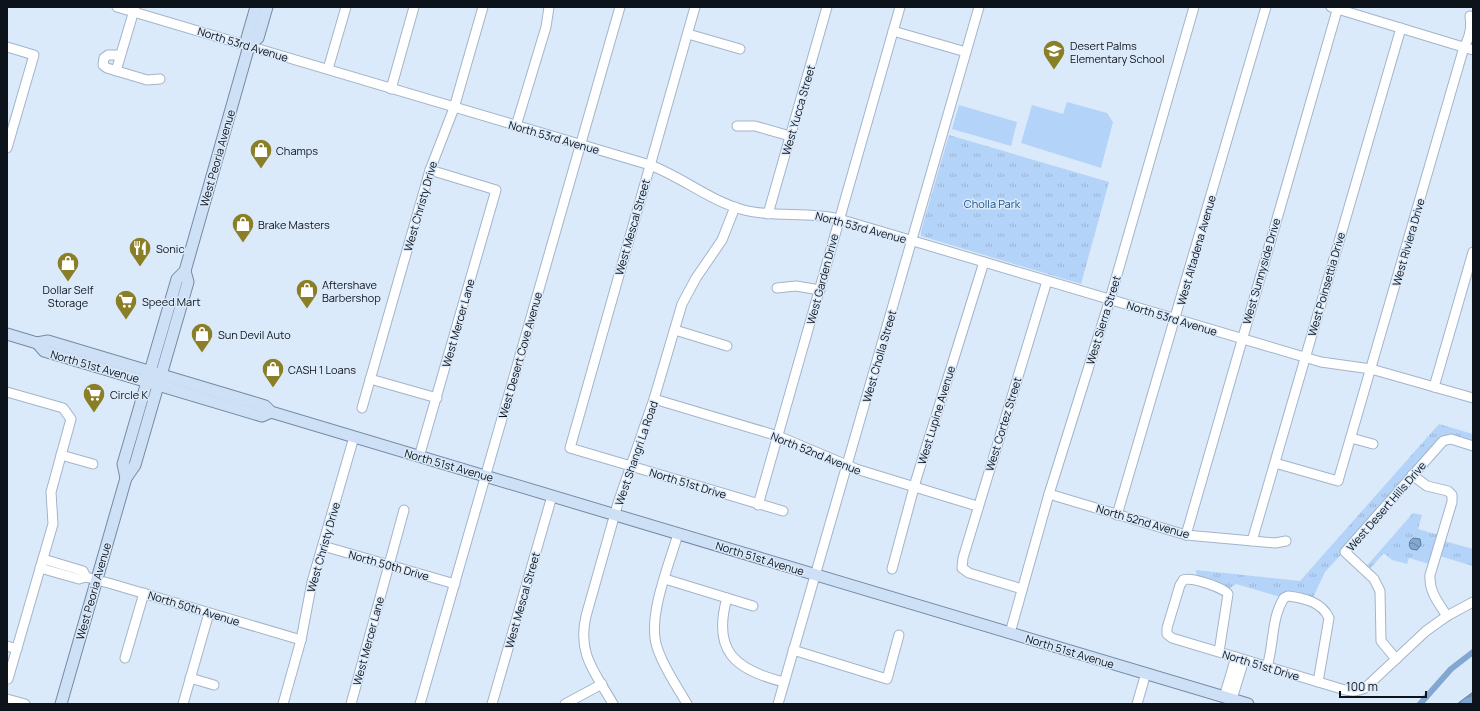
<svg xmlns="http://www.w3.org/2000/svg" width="1480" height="711" font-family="Manrope,sans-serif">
	<defs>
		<pattern id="park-tufts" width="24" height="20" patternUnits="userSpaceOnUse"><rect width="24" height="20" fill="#b4d3f8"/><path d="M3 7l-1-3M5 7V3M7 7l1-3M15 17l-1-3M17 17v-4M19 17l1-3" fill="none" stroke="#9ab4d4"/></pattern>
		<pattern id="water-waves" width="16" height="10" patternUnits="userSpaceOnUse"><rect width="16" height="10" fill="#82a7d1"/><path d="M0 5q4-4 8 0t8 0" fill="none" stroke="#6987a9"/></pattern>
	</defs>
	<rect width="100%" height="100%" fill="#dbeafb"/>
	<g fill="#b4d3f8">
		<polygon points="1067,102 1107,113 1113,122 1101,168 1021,143 1032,105 1063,114"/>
		<polygon points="959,105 1017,122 1011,146 952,129"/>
	</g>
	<g fill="url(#park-tufts)">
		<polygon points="949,135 1109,182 1081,284 921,236 921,231"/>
		<polygon points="1439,424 1473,434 1473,446 1447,439 1325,572 1311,602 1284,598 1236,584 1226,591 1197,581 1196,570 1300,581"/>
		<polygon points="1413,513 1422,515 1418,529 1442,536 1441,540 1473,549 1473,566 1436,555 1433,565 1409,558 1407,564 1392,560 1384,553 1367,572 1364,569"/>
	</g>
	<g fill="url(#water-waves)" stroke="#5f7b9a">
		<path d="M1413,538l7,1 1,6 -4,5 -6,-1c-3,-4 -2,-8 2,-11z"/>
		<polygon points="1473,692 1473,704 1457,704"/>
	</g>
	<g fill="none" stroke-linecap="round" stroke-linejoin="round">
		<polyline stroke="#82a7d1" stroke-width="6" points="1420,704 1451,669 1473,652"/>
		<g stroke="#a3b4c9" stroke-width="11">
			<g id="minor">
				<path d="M117,7l533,158c32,12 60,36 94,45 31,8 64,1 95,9l482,143 50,7 102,29"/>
				<polyline points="695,7 570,448 783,511"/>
				<polyline points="1331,7 1473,50"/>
				<polyline points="893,31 966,52"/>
				<polyline points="688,34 740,49"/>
				<polyline points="7,47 34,55 7,148"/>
				<polyline points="120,55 108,55 104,58 103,65 107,68 147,80 160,79"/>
				<polyline points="328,69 346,7"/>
				<polyline points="116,71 135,7"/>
				<polyline points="391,89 414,7"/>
				<polyline points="516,126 546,27 549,7"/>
				<polyline points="737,126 755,126 790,136"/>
				<polyline points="768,214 827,7"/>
				<polyline points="777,288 796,286 820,290"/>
				<polyline points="675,330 727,346"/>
				<polyline points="370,379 437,398"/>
				<polyline points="1434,387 1473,252"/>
				<polyline points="7,392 63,408 71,419 51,492 53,524 8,679"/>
				<polyline points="654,399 778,436 856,469 977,506"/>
				<polyline points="362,408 430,170 454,108 483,7"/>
				<polyline points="1351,438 1373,444"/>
				<polyline points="61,455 93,464"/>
				<polyline points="419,457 496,190 430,170"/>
				<path d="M1275,463l63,18 126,-434c6,-10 8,-19 6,-31"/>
				<path d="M1412,475l15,11 21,5 4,4v7l-22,73c-1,17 8,27 17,41"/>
				<polyline points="1049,494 1186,535 1275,543 1286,541"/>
				<polyline points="758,505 900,7"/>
				<polyline points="1117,515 1266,7"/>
				<path d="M678,534c-9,31 -31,83 -21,113 6,20 20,39 30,57"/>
				<polyline points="1186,535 1338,7"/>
				<polyline points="1252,541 1401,28"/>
				<polyline points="323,546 455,584"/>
				<polyline points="43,559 83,571 86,577"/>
				<polyline points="40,568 79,579 86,577 112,584 301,640"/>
				<polyline points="892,569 916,480 984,262"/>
				<polyline points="665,579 753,606"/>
				<polyline points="1022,589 969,573 962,568 963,558 1047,281"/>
				<path d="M727,598c-15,53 8,72 57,84"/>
				<polyline points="1010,633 1049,494 1110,299 1194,7"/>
				<polyline points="7,646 17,649"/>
				<polyline points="793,650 887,679 899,635"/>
				<path d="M1219,652l9,-58c-4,-6 -38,-18 -45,-14 0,1 -3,5 -3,5l-13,43v6l5,4 173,52c8,2 12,1 20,-2l61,-57 21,-15 26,-14"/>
				<polyline points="125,658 144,593"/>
				<polyline points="1396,659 1381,641 1380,591 1374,579 1345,552 1443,441 1451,439 1473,446"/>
				<path d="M1267,667c7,-22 4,-49 17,-69l4,-2c16,2 34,6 41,22l-11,64"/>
				<polyline points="190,678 214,685"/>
				<polyline points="1224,697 1236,657"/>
				<polyline points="7,699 25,704"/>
				<polyline points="1232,699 1244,660"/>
				<polyline points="183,704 209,613"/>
				<polyline points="283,704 301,640 312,582 354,437"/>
				<polyline points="351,704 404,510"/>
				<polyline points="420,704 620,7"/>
				<polyline points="492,704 552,496"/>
				<polyline points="565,704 602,684"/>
				<path d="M613,704c-18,-32 -36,-50 -27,-88l32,-113 36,-104 28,-95 14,-26 26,-38 13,-33"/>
				<polyline points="778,704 979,7"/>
				<polyline points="1137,704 1146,673"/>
			</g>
		</g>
		<g stroke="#758ba4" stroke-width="13">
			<g id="major">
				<polyline points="249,46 258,38 267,7"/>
				<polyline points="7,334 37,343 48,341 252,402 265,406 271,412 1248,704"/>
				<polyline points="37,343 44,351 262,416 271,412"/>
				<polyline points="126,478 123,464 177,279 185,271 249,46 247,38 256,7"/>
				<polyline points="61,704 126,478 135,465 188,282 185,271"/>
			</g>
		</g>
		<use href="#minor" stroke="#fff" stroke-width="9"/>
		<use href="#major" stroke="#cee0f5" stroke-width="11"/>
	</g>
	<defs>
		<g id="school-pin" transform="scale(1.15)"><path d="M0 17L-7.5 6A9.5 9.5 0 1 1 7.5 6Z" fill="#8a7f26" stroke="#dbeafb"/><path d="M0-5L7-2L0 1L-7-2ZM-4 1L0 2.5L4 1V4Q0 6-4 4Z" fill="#fff"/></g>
		<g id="shop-pin" transform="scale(1.15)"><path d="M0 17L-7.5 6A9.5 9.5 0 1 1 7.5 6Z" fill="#8a7f26" stroke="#dbeafb"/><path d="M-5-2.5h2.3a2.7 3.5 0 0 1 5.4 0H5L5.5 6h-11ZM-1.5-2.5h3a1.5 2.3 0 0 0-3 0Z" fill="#fff"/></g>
		<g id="restaurant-pin" transform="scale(1.15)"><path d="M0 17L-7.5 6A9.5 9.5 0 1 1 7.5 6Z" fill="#8a7f26" stroke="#dbeafb"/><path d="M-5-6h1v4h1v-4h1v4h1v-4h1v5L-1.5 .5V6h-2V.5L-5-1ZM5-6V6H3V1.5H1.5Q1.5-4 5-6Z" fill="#fff"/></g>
		<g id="supermarket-pin" transform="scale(1.15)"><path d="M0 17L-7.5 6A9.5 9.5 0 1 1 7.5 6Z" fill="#8a7f26" stroke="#dbeafb"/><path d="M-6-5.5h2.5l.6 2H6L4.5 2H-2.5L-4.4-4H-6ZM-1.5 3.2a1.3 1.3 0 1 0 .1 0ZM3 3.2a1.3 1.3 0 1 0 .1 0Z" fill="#fff"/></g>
	</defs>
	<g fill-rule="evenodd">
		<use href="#school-pin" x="1054" y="51"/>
		<use href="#shop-pin" x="261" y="150"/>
		<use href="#shop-pin" x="243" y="224"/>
		<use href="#restaurant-pin" x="140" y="248"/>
		<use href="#shop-pin" x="68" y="263"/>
		<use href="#shop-pin" x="307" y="290"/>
		<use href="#supermarket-pin" x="126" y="301"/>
		<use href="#shop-pin" x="202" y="334"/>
		<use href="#shop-pin" x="273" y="369"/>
		<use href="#supermarket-pin" x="94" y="394"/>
	</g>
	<g text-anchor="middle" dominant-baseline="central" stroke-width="3" stroke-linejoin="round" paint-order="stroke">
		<g font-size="11" fill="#0d131a" stroke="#dbeafb">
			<text transform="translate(243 44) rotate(17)">North 53rd Avenue</text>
			<text transform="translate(798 110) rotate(-74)">West Yucca Street</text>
			<text transform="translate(554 137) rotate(16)">North 53rd Avenue</text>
			<text transform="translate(217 158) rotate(-74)">West Peoria Avenue</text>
			<text transform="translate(420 206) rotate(-74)">West Christy Drive</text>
			<text transform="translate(632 227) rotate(-74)">West Mescal Street</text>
			<text transform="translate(861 227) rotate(15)">North 53rd Avenue</text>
			<text transform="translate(1408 242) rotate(-74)">West Riviera Drive</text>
			<text transform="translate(1196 250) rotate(-74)">West Altadena Avenue</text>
			<text transform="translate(1261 271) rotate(-74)">West Sunnyside Drive</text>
			<text transform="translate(822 279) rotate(-75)">West Garden Drive</text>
			<text transform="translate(1326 284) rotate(-74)">West Poinsettia Drive</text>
			<text transform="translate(1172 318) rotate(17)">North 53rd Avenue</text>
			<text transform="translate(1103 320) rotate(-73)">West Sierra Street</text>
			<text transform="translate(458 323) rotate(-74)">West Mercer Lane</text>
			<text transform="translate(520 355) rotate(-74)">West Desert Cove Avenue</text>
			<text transform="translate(879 356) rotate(-74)">West Cholla Street</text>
			<text transform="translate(95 366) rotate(16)">North 51st Avenue</text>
			<text transform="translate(936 415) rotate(-73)">West Lupine Avenue</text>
			<text transform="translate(1003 424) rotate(-73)">West Cortez Street</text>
			<text transform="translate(636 453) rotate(-71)">West Shangri La Road</text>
			<text transform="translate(816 453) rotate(22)">North 52nd Avenue</text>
			<text transform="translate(449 465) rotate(16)">North 51st Avenue</text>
			<text transform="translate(688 483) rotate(17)">North 51st Drive</text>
			<text transform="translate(1386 506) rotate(-49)">West Desert Hills Drive</text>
			<text transform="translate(1143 521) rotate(16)">North 52nd Avenue</text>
			<text transform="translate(323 547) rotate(-74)">West Christy Drive</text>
			<text transform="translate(760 558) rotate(17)">North 51st Avenue</text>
			<text transform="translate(389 565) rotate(16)">North 50th Drive</text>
			<text transform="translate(93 591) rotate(-74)">West Peoria Avenue</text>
			<text transform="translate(522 600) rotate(-74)">West Mescal Street</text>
			<text transform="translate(194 608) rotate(17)">North 50th Avenue</text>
			<text transform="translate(368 641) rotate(-75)">West Mercer Lane</text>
			<text transform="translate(1070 651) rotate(17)">North 51st Avenue</text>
			<text transform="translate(1261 665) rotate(17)">North 51st Drive</text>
		</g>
		<g font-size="11" fill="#0d131a" stroke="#dbeafb" text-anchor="start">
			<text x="1070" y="45">Desert Palms<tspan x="1070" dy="13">Elementary School</tspan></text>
			<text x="276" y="150">Champs</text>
			<text x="258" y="224">Brake Masters</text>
			<text x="156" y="248">Sonic</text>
			<text x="322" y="284">Aftershave<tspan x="322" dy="13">Barbershop</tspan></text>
			<text x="68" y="289" text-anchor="middle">Dollar Self<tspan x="68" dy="13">Storage</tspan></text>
			<text x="142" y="301">Speed Mart</text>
			<text x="218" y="334">Sun Devil Auto</text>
			<text x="288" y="369">CASH 1 Loans</text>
			<text x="110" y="394">Circle K</text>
		</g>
		<g font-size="11" fill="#205389" stroke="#dbeafb">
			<text x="992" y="203">Cholla Park</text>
		</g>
	</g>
	<rect width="1480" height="711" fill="none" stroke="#0d131a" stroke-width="16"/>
	<path d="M1340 691v6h86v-6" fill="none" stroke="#0d131a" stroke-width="2"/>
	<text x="1346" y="691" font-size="12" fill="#0d131a" stroke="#dbeafb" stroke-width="3" paint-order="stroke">100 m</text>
</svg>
